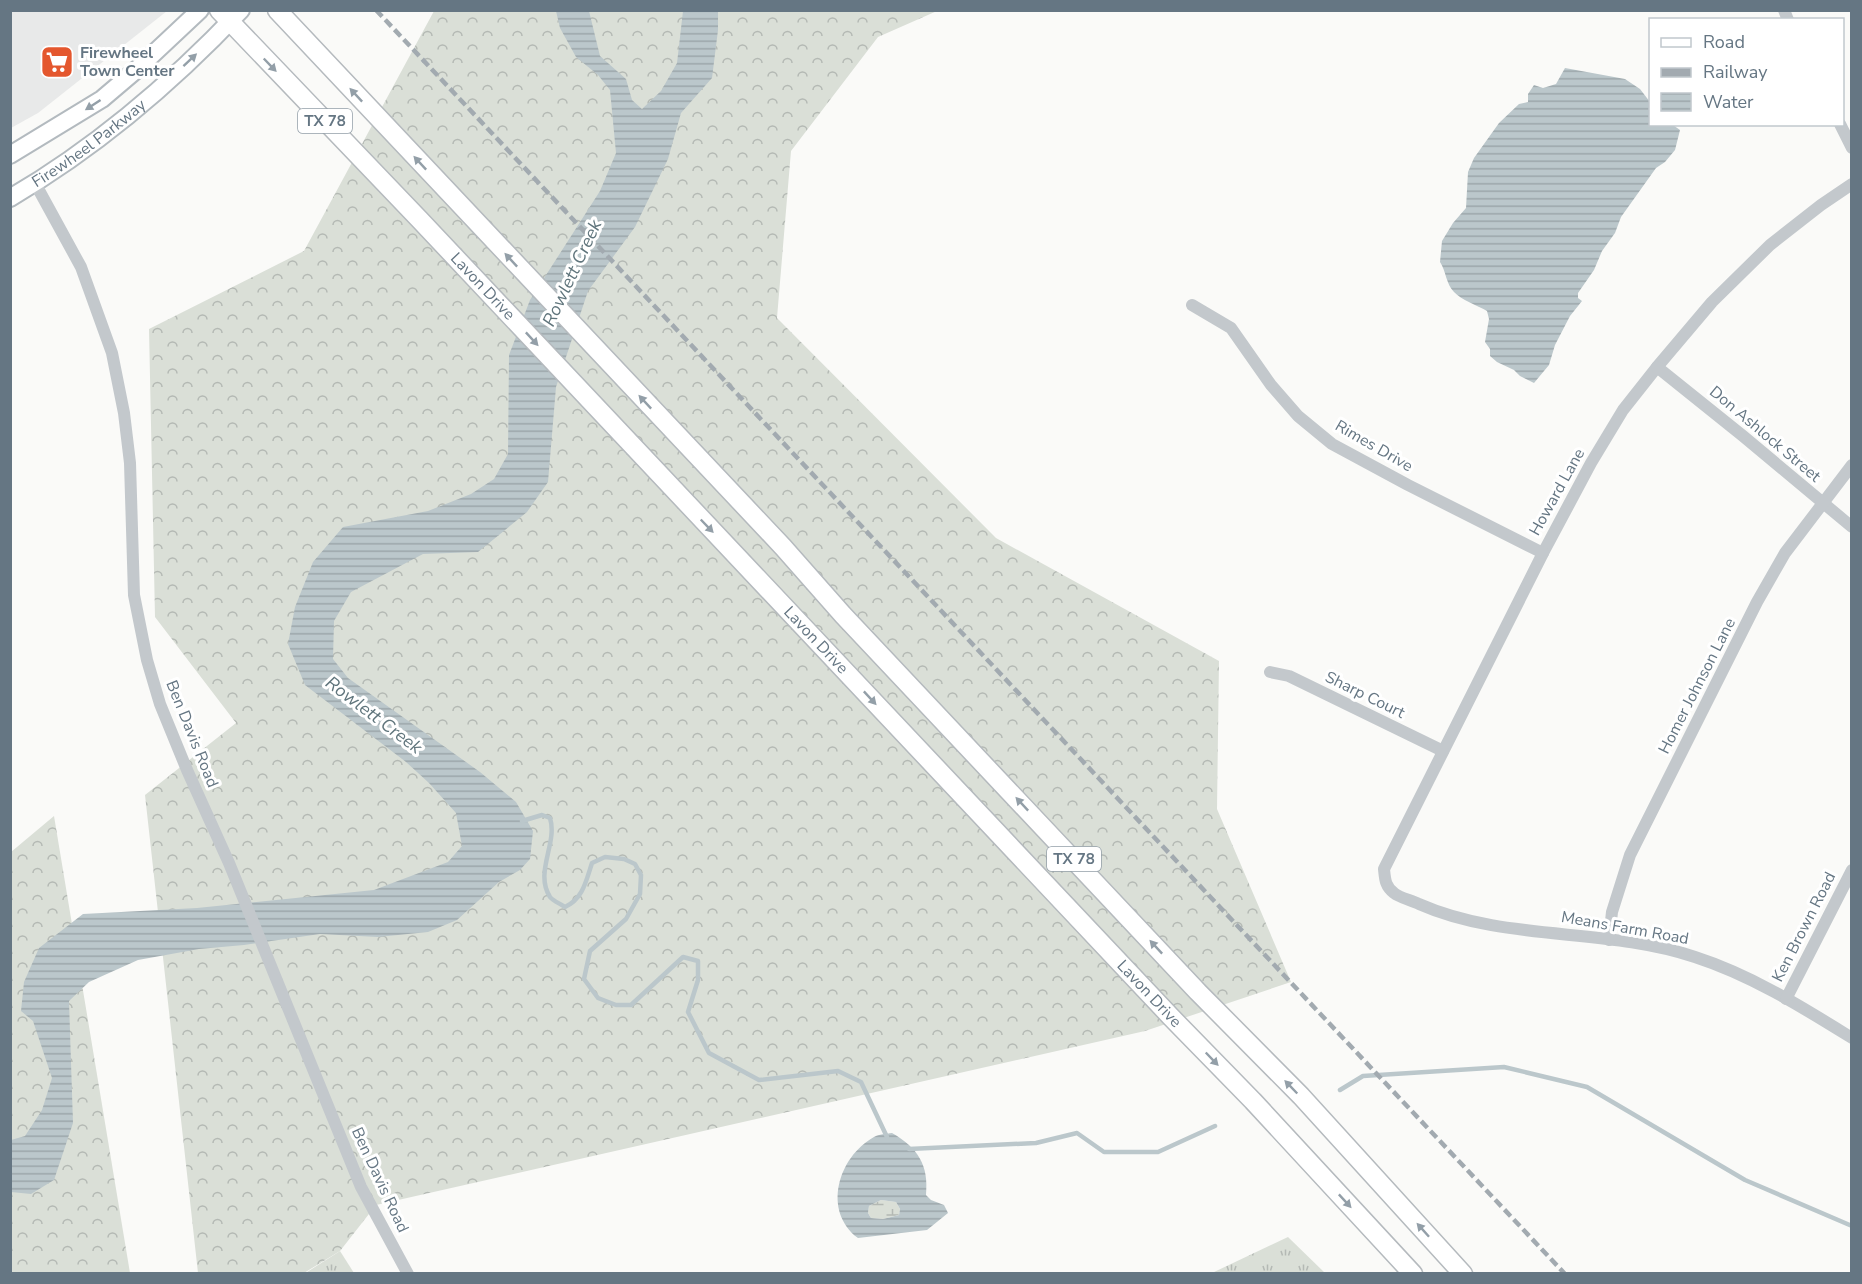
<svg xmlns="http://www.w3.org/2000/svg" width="1862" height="1284" font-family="'Nunito Sans',sans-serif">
	<defs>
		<pattern id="grass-tufts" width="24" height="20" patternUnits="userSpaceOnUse" patternTransform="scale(1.5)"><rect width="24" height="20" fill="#dadfd7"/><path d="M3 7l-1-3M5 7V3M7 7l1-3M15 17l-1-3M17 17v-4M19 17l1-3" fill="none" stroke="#b4b9b4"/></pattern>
		<pattern id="forest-crowns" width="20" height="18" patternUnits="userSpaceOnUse" patternTransform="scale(1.5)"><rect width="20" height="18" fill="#dadfd7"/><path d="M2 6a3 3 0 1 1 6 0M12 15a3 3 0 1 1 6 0" fill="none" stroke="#b4b9b4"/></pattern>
		<pattern id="wetland-marsh" width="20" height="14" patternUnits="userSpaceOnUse" patternTransform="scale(1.5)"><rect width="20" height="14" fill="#dadfd7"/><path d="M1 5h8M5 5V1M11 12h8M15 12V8" fill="none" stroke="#b4b9b4"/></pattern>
		<pattern id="water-rules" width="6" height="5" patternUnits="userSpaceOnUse" patternTransform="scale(1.5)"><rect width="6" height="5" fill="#bbc7cb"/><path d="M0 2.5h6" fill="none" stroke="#9ca6aa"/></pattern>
	</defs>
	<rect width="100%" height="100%" fill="#fafaf8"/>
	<polygon fill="#e8e9e9" points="11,10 167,10 167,11 38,113 11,128"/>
	<g fill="url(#grass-tufts)">
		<polygon points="1288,1237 1325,1273 1212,1273"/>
		<polygon points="340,1251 354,1273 304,1274"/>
	</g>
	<g fill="url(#forest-crowns)">
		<polygon points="434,11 937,11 878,37 791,151 777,318 996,538 1219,661 1217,809 1291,982 1145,1031 376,1205 340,1251 304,1273 198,1273 145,795 236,723 155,617 149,329 304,251"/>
		<polygon points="54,816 130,1273 11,1274 11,852"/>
	</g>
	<polygon fill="url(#wetland-marsh)" points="881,1200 896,1202 900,1209 899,1215 883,1219 871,1218 868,1213 869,1206"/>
	<g fill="url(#water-rules)" fill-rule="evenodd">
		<polygon points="556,11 589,11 600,56 626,79 632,100 642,109 661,91 677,63 683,11 718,11 718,30 712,78 681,113 668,159 635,227 588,291 556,387 548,482 527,512 478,552 423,554 351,592 334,621 333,659 348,678 480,772 516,802 533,831 530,859 520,870 499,882 457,920 428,932 378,937 320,934 244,945 199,949 138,960 89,982 69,1001 73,1123 54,1180 31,1194 11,1192 11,1140 25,1136 42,1110 52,1078 33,1021 21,1011 24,982 39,948 83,914 197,908 374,890 448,862 462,846 456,813 429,783 406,762 305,685 288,644 295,607 313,562 343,527 428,511 471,494 494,479 508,454 509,355 530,300 600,191 616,153 610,90 598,75 576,57 560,28"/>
		<path d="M1565,68l60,11 15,10 10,13v22l23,1 7,5 -5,20 -10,12 -9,6 -35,49 -6,16 -13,18 -8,19 -16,23v5l4,3 -12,15 -15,29 -6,20 -15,18 -14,-7 -6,-6 -17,-8 -7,-6v-7l-5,-7 4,-23 -2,-8c-10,-6 -26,-11 -33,-19 -8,-8 -8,-21 -14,-30l2,-21 11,-18 13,-15 2,-36 6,-14 25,-35 20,-19 9,-2v-8l6,-9 9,3 13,-4z"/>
		<path d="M892,1133c26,15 37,32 34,62l5,5 13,5 4,8 -21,17 -69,8c-36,-27 -20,-81 16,-101 5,-3 12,-3 18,-4zM881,1200l15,2 4,7 -1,6 -16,4 -12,-1 -3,-5 1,-7z"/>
	</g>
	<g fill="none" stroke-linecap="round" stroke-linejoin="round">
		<g stroke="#bbc7cb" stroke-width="4.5">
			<path d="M522,821l20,-6 8,3c8,25 -16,54 0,79 3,4 11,7 15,10 18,-8 21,-26 27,-44l13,-6 19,2 11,5 6,11 -1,19 -14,25 -36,32 -6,28 14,19 18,7h15l52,-48 15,4v19l-10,32 21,41 50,27 79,-9 23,11 26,55"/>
			<polyline points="1340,1090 1363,1076 1504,1067 1587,1087 1745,1180 1852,1226"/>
			<polyline points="909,1149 1036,1143 1077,1133 1104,1152 1158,1152 1215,1126"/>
		</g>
		<g stroke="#b3babf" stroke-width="20">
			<g id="secondary">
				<polyline points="10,155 102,99 135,71 200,10"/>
				<path id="s1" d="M10,198c87,-51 162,-115 231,-188"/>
			</g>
		</g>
		<g stroke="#b5babe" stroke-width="21">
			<g id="primary">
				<path id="s2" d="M219,10l201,210 751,797 82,84 160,173"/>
				<polyline points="277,10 783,547 843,615 1198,992 1301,1096 1463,1274"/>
			</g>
		</g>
		<g stroke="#c3c8cc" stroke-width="12">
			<polyline points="1784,10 1788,20"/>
			<polyline points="1840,124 1852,148"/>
			<polyline points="35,183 81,267 112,353 124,413 130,463 134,595 147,660 160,704 187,770 229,863 361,1187 408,1274"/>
			<path d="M1852,184l-31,21 -51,40 -58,57 -55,65 -34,43 -32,53 -48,90 -159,316c1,10 1,17 10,24 6,5 17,7 25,11 86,38 186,23 276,53 56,18 107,50 157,81"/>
			<polyline points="1192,305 1231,328 1271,385 1298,416 1332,444 1408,485 1543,553"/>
			<polyline points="1657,367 1743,436 1852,527"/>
			<polyline points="1270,672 1289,676 1443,751"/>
			<polyline points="1609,940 1612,912 1630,855 1757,602 1785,553 1852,465"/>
			<polyline points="1786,999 1852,870"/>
		</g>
		<use href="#secondary" stroke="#fff" stroke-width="16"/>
		<use href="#primary" stroke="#fff" stroke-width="18"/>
		<polyline stroke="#a2aab0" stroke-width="4.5" stroke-dasharray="9 4.5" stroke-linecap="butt" points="376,10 1565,1274"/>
	</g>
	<defs><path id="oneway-solid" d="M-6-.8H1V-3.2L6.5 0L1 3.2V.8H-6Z" transform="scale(1.5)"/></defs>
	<g fill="#939fa8">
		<use href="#oneway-solid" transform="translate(190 60) rotate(-43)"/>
		<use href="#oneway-solid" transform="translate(270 65) rotate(46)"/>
		<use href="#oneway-solid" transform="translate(356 95) rotate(-133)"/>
		<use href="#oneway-solid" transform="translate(93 105) rotate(147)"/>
		<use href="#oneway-solid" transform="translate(420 163) rotate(-133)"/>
		<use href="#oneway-solid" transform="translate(511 260) rotate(-133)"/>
		<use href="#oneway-solid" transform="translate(532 339) rotate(47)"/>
		<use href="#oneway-solid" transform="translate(645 402) rotate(-133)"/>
		<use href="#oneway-solid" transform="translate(707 526) rotate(46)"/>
		<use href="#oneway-solid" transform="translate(870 698) rotate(47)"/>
		<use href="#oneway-solid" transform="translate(1022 804) rotate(-133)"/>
		<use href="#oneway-solid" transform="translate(1156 947) rotate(-133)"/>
		<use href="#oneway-solid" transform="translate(1212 1059) rotate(46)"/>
		<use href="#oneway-solid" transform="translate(1291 1087) rotate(-134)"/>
		<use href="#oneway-solid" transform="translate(1345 1201) rotate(47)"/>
		<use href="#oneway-solid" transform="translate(1423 1230) rotate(-132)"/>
	</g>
	<defs>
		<g id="supermarket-square" transform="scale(1.725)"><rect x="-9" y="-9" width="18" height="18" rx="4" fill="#e4572e" stroke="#fff"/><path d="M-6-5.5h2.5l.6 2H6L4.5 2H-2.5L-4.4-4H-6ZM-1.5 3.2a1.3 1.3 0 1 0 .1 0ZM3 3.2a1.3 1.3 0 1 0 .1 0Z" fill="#fff"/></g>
	</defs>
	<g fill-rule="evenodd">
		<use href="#supermarket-square" x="57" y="62"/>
	</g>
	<g text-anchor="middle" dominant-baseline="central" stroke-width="6" stroke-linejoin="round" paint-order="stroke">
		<g fill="#fff" stroke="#939fa8" stroke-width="1.5">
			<rect x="298" y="109" width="54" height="24" rx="4.5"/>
			<rect x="1047" y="847" width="54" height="24" rx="4.5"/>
		</g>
		<g font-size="15" font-weight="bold" fill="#657683">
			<text x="325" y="121">TX 78</text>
			<text x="1074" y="859">TX 78</text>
		</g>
		<g font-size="16" font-weight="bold" fill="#657683" stroke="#fff" text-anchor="start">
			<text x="80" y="53">Firewheel<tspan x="80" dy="18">Town Center</tspan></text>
		</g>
		<g font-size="16" fill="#657683" stroke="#fff">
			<text stroke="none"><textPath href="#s1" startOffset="96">Firewheel Parkway</textPath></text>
			<text stroke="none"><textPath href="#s2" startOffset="382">Lavon Drive</textPath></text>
			<text transform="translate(1765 434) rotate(40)">Don Ashlock Street</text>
			<text transform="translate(1374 446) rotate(30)">Rimes Drive</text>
			<text transform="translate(1557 492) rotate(-61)">Howard Lane</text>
			<text stroke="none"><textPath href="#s2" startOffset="868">Lavon Drive</textPath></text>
			<text transform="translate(1697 686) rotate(-63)">Homer Johnson Lane</text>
			<text transform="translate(1365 695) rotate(26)">Sharp Court</text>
			<text transform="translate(192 734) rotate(68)">Ben Davis Road</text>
			<text transform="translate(1804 927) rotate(-63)">Ken Brown Road</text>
			<text transform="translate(1625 928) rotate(10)">Means Farm Road</text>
			<text stroke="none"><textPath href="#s2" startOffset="1354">Lavon Drive</textPath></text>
			<text transform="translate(380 1180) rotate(65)">Ben Davis Road</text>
		</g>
		<g font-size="18" font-style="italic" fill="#60757c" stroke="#fff">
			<text transform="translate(572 273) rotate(-65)">Rowlett Creek</text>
			<text transform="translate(374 715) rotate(37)">Rowlett Creek</text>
		</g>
	</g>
	<rect width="1862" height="1284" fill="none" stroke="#657683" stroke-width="24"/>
	<rect x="1649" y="18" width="195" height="108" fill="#ffffff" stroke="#c1c8cd" stroke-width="1.5"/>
	<rect x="1661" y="38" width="30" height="9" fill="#ffffff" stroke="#c1c8cd" stroke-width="1.5"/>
	<text x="1703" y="48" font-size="18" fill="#657683">Road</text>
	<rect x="1661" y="68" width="30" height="9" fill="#a2aab0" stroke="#c1c8cd" stroke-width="1.5"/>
	<text x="1703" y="78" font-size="18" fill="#657683">Railway</text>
	<rect x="1661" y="93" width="30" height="18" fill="url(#water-rules)" stroke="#c1c8cd" stroke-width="1.5"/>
	<text x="1703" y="108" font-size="18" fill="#657683">Water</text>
</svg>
